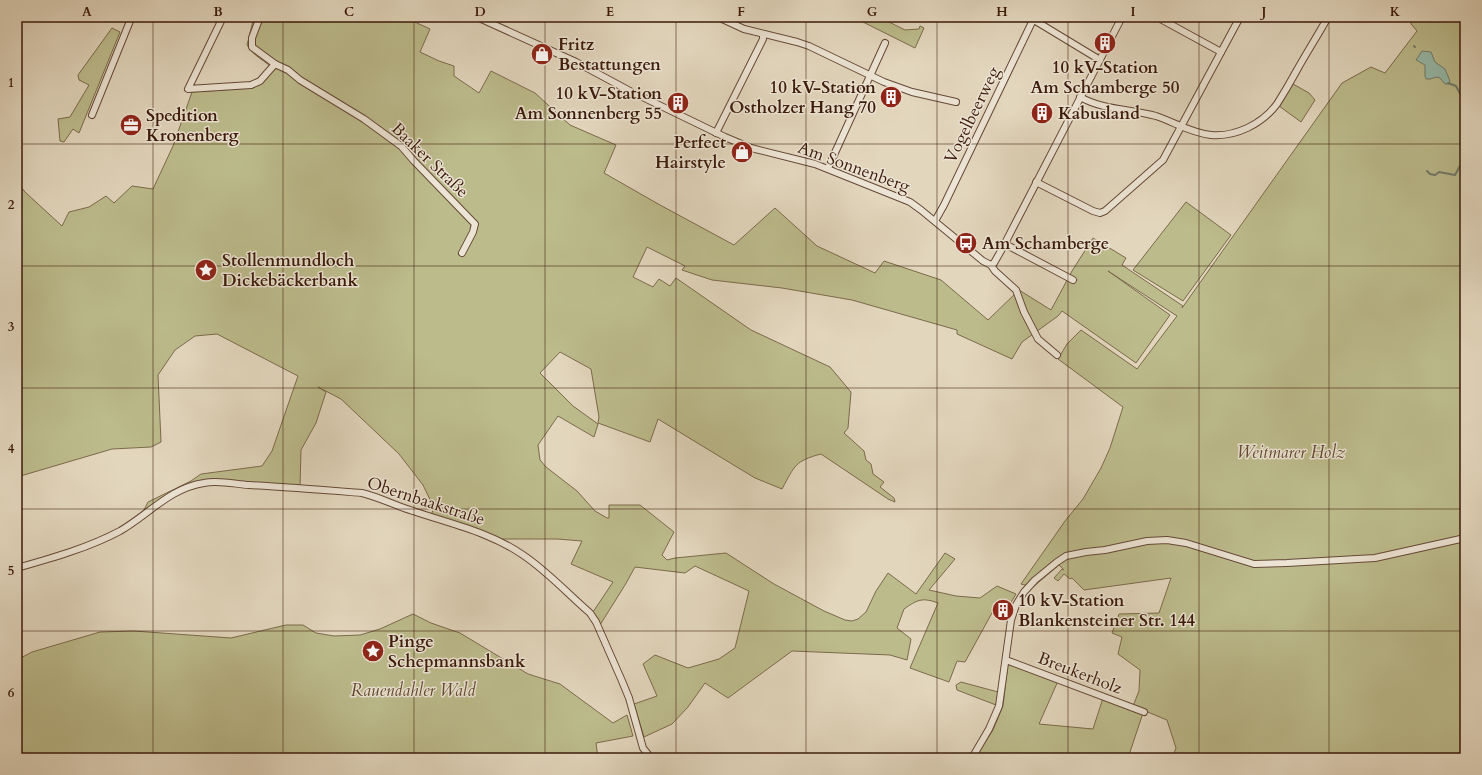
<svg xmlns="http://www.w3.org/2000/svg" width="1482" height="775" font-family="Cardo,serif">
	<rect width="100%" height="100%" fill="#e2d6bd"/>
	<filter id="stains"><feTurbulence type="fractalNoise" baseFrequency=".005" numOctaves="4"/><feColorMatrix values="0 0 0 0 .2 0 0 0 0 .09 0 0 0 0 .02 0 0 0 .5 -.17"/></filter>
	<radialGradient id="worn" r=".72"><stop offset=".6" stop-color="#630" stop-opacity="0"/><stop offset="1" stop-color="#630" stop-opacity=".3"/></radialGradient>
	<g fill="#bcbb8c" stroke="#7c6a4b">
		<path d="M254,17h150l26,12 -10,23 19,9 15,5v10l25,17 12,-22 44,22 35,32 46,20 -12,28 56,32 74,40 41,-37 42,38 58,27 9,-12 57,19 47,40 31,-30 32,20 21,-39 21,-33 33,20 -4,7 61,41 -1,2 160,-225 29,-16 14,6 32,-42 -6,-7v-7h54v741h-293l4,-10 -9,-28 -34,-14 6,-15 1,-21 -22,-16 4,-17 -10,-4 7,-19 40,-1 12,-35 -87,12 -12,-12 -2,1 -6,-5 -6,7 -4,-3 8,-9 2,1 -5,-5 -26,22 -12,-3 44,-63 18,-22 18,-31 9,-20 13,-41 -65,-48 9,-15 14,-14 56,39 40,-53 -69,-45 62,44 -34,48 -74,-52 -4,5 -36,26 -10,17 -55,-25v-4l-105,-30 -70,-12 -70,-8 -30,-10 3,-4 -38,-19 -14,30 20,10 6,-8 11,7 6,-8 75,52 79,37 21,25 -3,36 -4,5 20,18 2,9 5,4 2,10 11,8 -4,5 14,11 1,4 -7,-3 -67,-45c-26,7 -26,11 -39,35l-27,-11 -97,-59 -8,23 -52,-19 1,-6 -8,-48 -31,-17 -20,21 33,33 25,18 -4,13 -36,-21 -20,29 2,15 6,7 31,24 18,20 12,7h2v-13h31l34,27 -12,23 5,5 8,-2 51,-5 48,31 50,27 21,9 7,1 6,-2 8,-7 10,-21 12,-18 28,21 29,-41 10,6 -26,31 27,6 24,2 17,-12 19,8 -6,10 -12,-2 -33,60 -8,-1 -8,21 -39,-14 28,-65c-16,-6 -21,-3 -34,6l-7,19 14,11 -4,21 -17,-5 -98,-4 -64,47 -23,-15 -17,24 -16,17 -28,13 -10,-33 23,-8 -14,-32 12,-9 33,13 31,-9 16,-11 14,-57 -54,-25 -10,7 -50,-6 -10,18 -25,40 -7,-13 20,-30 -42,-18 11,-23 -25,-2h-56l-70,-24 3,-7 -11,-23 -24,-31 -58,-55 -23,-12 8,5 -10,31 -15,27 -1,37 -96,-6 -61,31 5,-10 43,-21 10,-7 61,-8 10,-15 26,-75 -81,-42 -22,2 -20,14 -17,25 3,67 -10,5 -39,2 -95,28v-295l8,10 37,34 7,-14 20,-5 17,-11 8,7 18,-17 21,3 20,-43 19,-54 61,-4 21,-18c-9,-10 -20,-13 -27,-25z"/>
		<polygon points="853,17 879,17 905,30 919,29 920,26 924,28 915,48"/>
		<polygon points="112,28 120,32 79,133 73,129 64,142 60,141 58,119 70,117 89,85 79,80 78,75"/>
		<polygon points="1293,84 1309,93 1315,100 1301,122 1279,106"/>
		<polygon points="1186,202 1231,235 1183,301 1133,270"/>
		<polygon points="413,614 431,623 460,633 528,674 560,684 613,723 627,715 633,736 596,743 598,758 17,758 17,660 32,652 100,632 134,631 231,638 286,625 303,625 316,633 334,636 360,635 380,629"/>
		<polygon points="1008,663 1058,681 1039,724 1093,729 1103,698 1143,713 1128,758 975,758 993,730 1003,706"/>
		<polygon points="961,682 998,692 996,705 957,690 956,685"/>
	</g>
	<polygon fill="#96baaa" stroke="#727a6a" points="1422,51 1431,52 1435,62 1445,69 1450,81 1449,84 1445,84 1440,78 1437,77 1430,79 1426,79 1425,76 1425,65 1416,60"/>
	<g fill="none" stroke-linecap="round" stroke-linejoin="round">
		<g stroke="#727a6a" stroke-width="2">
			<polyline points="1414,46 1415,47"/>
			<polyline points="1448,83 1456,86 1464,101 1465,114"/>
			<polyline points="1427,171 1430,174 1435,175 1439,172 1455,175 1465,157"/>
		</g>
		<g stroke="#664937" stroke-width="8">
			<g id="minor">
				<polyline points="223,17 188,89 251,85 260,81 275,64"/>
				<polyline points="260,17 252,38 252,47 275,64 288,70 300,80 364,119 401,146 414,161 472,221 475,224 473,232 462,253"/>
				<polyline points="477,17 576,62 628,90 725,137 751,148 815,164 910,202 921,210 983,261 991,265 994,263 1002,249 1122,17"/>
				<polyline points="718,17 744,29 797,42 809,46 884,82 912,92 956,102"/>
				<polyline points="1029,17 1100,60"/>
				<polyline points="1157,17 1221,52"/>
				<path d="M1080,97c23,13 51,12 76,19 18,6 35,17 55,19 25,2 51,-11 66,-31 7,-11 14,-23 20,-34 10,-18 21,-35 31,-53"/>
				<polyline points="92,115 130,21 133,17"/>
				<polyline points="716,133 763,39 763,34"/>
				<polyline points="828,168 885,43"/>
				<polyline points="1036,182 1093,211 1100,213 1105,211 1163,160 1240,17"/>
				<polyline points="935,221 944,205 1033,20"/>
				<polyline points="1005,244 1073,280"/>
				<polyline points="991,265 995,271 1016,290 1024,312 1038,339 1057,355"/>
				<path d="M17,568c35,-10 71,-20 103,-37 28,-16 50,-43 84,-48 14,-3 31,1 45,2 38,2 75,5 113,8 17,4 34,13 51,18 38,13 77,21 110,44 24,16 45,39 67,58l6,9 26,59 7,17 14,50 8,10"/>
				<polyline points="1006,660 1144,712"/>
				<polyline points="972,758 989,729 999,706 1011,620 1016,605 1024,592 1035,580 1057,562 1066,556 1086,552 1105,550 1147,541 1167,540 1186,543 1254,564 1287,563 1375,558 1465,538"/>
			</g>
		</g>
		<use href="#minor" stroke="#ece4d4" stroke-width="6"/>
	</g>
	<path fill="none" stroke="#3c1a0a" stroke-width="1" stroke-opacity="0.55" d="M153,17v741M283,17v741M414,17v741M545,17v741M676,17v741M806,17v741M937,17v741M1068,17v741M1199,17v741M1329,17v741M17,144h1448M17,266h1448M17,388h1448M17,509h1448M17,631h1448"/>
	<defs>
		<g id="building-disc" transform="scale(1.15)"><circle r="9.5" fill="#8f2418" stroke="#ece4d4"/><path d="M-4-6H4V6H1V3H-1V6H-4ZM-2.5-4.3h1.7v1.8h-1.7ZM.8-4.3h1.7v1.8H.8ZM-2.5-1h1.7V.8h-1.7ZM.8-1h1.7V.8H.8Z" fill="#fff"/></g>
		<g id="shop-disc" transform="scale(1.15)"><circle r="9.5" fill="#8f2418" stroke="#ece4d4"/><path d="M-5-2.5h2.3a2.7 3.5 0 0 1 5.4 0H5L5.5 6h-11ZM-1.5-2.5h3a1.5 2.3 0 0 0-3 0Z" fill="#fff"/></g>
		<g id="office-disc" transform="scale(1.15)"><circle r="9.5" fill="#8f2418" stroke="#ece4d4"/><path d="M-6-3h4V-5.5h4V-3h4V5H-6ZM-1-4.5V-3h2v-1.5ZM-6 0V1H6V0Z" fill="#fff"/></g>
		<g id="bus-disc" transform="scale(1.15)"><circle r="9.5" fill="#8f2418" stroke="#ece4d4"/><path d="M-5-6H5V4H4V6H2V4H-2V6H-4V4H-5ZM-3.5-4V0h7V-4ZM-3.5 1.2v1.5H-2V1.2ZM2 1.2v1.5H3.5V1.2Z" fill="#fff"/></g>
		<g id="sight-disc" transform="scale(1.15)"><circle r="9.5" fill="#8f2418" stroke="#ece4d4"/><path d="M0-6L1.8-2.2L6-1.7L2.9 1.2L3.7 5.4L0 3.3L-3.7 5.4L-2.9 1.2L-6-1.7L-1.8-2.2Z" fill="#fff"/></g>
	</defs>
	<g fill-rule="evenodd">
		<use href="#building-disc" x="1105" y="43"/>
		<use href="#shop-disc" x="542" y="54"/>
		<use href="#building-disc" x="891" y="97"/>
		<use href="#building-disc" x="678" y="103"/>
		<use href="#building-disc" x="1042" y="113"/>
		<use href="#office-disc" x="131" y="125"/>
		<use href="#shop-disc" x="742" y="152"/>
		<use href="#bus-disc" x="966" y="243"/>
		<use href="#sight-disc" x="206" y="270"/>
		<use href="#building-disc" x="1003" y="610"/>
		<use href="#sight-disc" x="373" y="651"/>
	</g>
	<g text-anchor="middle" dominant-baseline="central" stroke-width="3" stroke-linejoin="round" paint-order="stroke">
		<g font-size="17" font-weight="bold" fill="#3c1a0a" stroke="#ece4d4" text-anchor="start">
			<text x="558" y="44">Fritz<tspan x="558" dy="20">Bestattungen</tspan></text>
			<text x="1105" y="67" text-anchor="middle">10 kV-Station<tspan x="1105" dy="20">Am Schamberge 50</tspan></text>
			<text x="876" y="87" text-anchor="end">10 kV-Station<tspan x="876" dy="20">Ostholzer Hang 70</tspan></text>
			<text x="662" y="93" text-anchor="end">10 kV-Station<tspan x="662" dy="20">Am Sonnenberg 55</tspan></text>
			<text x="1058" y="113">Kabusland</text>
			<text x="146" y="115">Spedition<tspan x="146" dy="20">Kronenberg</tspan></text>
			<text x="726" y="142" text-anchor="end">Perfect<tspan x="726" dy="20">Hairstyle</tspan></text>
			<text x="982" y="243">Am Schamberge</text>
			<text x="222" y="260">Stollenmundloch<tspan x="222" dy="20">Dickebäckerbank</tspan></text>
			<text x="1018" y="600">10 kV-Station<tspan x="1018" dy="20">Blankensteiner Str. 144</tspan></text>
			<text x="388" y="641">Pinge<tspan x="388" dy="20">Schepmannsbank</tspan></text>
		</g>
		<g font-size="17" fill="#3c1a0a" stroke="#ece4d4">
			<text transform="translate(972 115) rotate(-64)">Vogelbeerweg</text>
			<text transform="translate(430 160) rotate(44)">Baaker Straße</text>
			<text transform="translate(854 167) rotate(20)">Am Sonnenberg</text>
			<text transform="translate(426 501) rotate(18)">Obernbaakstraße</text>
			<text transform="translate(1080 673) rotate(21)">Breukerholz</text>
		</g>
		<g font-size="17" font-style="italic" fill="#624a31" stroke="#ece4d4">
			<text x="1291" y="452">Weitmarer Holz</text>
			<text x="413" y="690">Rauendahler Wald</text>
		</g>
	</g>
	<rect width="1482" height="775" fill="none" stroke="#e2d6bd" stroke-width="44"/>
	<rect x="22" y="22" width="1438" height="731" fill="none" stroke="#3c1a0a" stroke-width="1.5"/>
	<g font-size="13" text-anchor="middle" font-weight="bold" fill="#3c1a0a">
		<text x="87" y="16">A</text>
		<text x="218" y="16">B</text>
		<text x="349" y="16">C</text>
		<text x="480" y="16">D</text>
		<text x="610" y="16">E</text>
		<text x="741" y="16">F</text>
		<text x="872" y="16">G</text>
		<text x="1002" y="16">H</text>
		<text x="1133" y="16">I</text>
		<text x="1264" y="16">J</text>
		<text x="1395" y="16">K</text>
		<text x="11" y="87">1</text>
		<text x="11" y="209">2</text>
		<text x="11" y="331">3</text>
		<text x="11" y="453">4</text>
		<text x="11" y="575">5</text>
		<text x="11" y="697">6</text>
	</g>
	<rect width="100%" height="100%" filter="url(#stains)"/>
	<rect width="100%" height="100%" fill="url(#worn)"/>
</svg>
